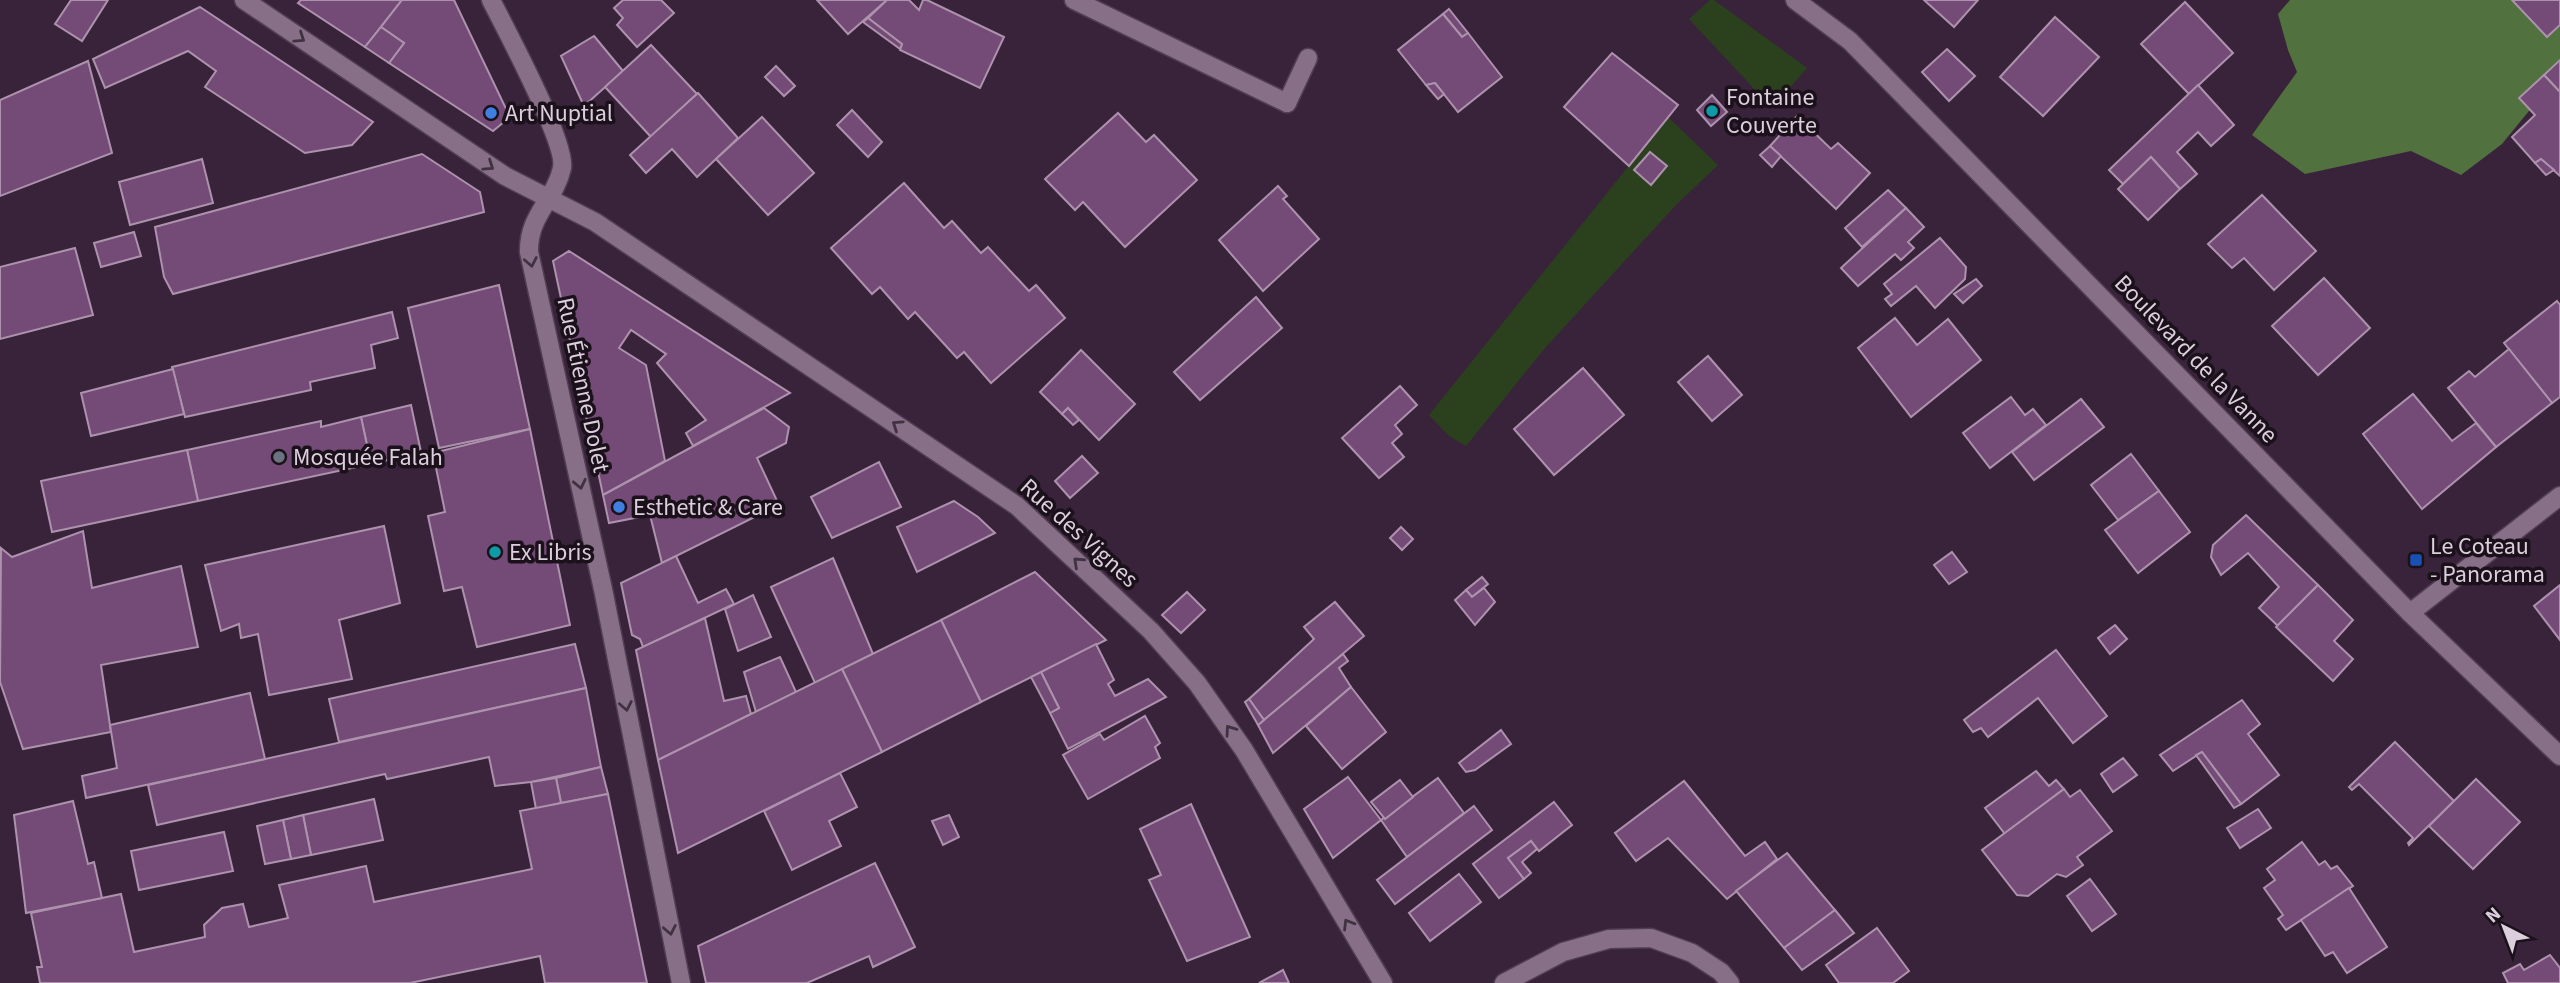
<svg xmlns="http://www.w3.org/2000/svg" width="2560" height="983" font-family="'Source Sans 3',sans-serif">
	<rect width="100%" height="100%" fill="#39233a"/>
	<g fill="#2b411d">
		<polygon points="1710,0 1714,0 1807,68 1772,108 1689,19"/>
		<polygon points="1668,117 1718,165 1675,206 1545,348 1466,446 1449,436 1429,415"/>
	</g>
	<polygon fill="#51713e" points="2290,0 2533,0 2560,15 2560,78 2542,95 2502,144 2461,175 2411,151 2305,174 2252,135 2297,72 2288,50 2278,14"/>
	<g fill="#744a76" stroke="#ad92ad" stroke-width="2">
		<polygon points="71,0 108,0 82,41 55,24"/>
		<polygon points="301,0 402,0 365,47 298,3"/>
		<polygon points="402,0 454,0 510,117 493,131 389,63 404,43 381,27"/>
		<polygon points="623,0 661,0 674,13 637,47 617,25 623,18 614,8"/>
		<polygon points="817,0 887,0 848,34"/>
		<polygon points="887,0 909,0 919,10 923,0 927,0 1004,37 980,88 900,50 902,44 868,18"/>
		<polygon points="1924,0 1978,0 1954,27"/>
		<polygon points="2512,0 2560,0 2560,25 2547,37"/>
		<polygon points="2185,2 2233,53 2189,94 2141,44"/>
		<polygon points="200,7 373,122 352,145 305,153 205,87 216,71 188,51 105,88 93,59"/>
		<polygon points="1449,9 1468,33 1462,37 1443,14"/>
		<polygon points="1443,14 1462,37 1468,33 1502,77 1458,112 1435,83 1426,85 1398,50"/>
		<polygon points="2055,17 2099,57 2043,116 2000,77"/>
		<polygon points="868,18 902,44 900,49 863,22"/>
		<polygon points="381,27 404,43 389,63 365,47"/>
		<polygon points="594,36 623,71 584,106 561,56"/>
		<polygon points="651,45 697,94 651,137 605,87"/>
		<polygon points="1947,49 1975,76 1949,101 1922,72"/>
		<polygon points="1612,53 1678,105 1629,166 1564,107"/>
		<polygon points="2560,60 2560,92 2544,75"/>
		<polygon points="88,61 112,153 0,196 0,100"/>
		<polygon points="776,66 795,86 784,96 765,77"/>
		<polygon points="2544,75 2560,92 2560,176 2541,159 2535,163 2512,137 2535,115 2519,98"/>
		<polygon points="1435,83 1444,94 1438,99 1426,85"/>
		<polygon points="2198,85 2234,125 2211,146 2198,132 2177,152 2197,174 2180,189 2151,157 2123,184 2109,170"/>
		<polygon points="698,93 738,138 697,177 672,149 646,173 630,155"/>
		<polygon points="1712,95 1727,112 1711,126 1697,110"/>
		<polygon points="852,110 882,142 868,157 837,125"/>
		<polygon points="1118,113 1146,142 1154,135 1197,180 1125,247 1083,202 1075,210 1045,179"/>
		<polygon points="1797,116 1831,149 1838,143 1870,173 1836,209 1770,146"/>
		<polygon points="762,117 814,173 768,215 716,159"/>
		<polygon points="1770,146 1781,156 1772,167 1760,155"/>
		<polygon points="1650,152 1667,166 1651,185 1634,170"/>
		<polygon points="422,154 480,192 484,212 173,294 164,277 155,227"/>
		<polygon points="2151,157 2180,189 2148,220 2118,189"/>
		<polygon points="202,159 213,203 130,225 119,182"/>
		<polygon points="2541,159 2554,170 2546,175 2535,163"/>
		<polygon points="904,183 944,228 952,221 981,253 988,247 1029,291 1036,285 1065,318 991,383 964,352 957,358 915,312 908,319 880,287 872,294 831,248"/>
		<polygon points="1278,186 1287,196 1283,199 1319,239 1263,291 1219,240"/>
		<polygon points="1888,190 1906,208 1862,247 1845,228"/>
		<polygon points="2262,195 2316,251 2274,290 2244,258 2232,268 2208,244"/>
		<polygon points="1906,208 1924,227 1908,242 1914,248 1901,260 1895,254 1858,286 1841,268"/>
		<polygon points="134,232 141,256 101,267 94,243"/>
		<polygon points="1940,238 1966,267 1965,279 1935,308 1916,286 1891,306 1885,299 1892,294 1884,284"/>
		<polygon points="75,248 93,315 0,339 0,267"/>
		<polygon points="569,251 790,393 693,446 686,433 706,420 657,363 666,354 631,330 619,348 646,365 665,461 603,495 553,261"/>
		<polygon points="2324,278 2370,328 2318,375 2272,326"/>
		<polygon points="1976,279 1982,286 1963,303 1954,294"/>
		<polygon points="499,285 530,429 439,448 408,308"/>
		<polygon points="1256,297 1282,328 1200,400 1174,372"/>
		<polygon points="2557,301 2560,305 2560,397 2552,403 2504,343"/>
		<polygon points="392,312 398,338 371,345 375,368 310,382 311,390 185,417 172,367"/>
		<polygon points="1895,318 1917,345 1948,319 1981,360 1911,417 1858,348"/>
		<polygon points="2509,349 2552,403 2496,447 2448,388 2469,371 2475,377"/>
		<polygon points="1081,350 1135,404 1099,440 1068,408 1062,414 1040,392"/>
		<polygon points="1708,356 1742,395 1712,421 1678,382"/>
		<polygon points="1583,368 1624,415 1554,475 1514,429"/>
		<polygon points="173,369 184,414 91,436 81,393"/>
		<polygon points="1400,386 1417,405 1395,425 1402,434 1392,443 1404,457 1379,478 1342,438"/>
		<polygon points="2413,394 2452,441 2476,423 2496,447 2422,509 2363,434"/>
		<polygon points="2011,397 2025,415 2033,409 2046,425 1990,468 1963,433"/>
		<polygon points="2081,399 2104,427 2034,480 2012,452"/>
		<polygon points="411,405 421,452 371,464 361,417"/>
		<polygon points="764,408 789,427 786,443 757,458 779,505 662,563 650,515 609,523 603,495"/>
		<polygon points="1068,408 1079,420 1073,425 1062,414"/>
		<polygon points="361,417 371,464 198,501 187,450 321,421 321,427"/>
		<polygon points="530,429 570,625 477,647 462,587 444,591 428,516 445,512 433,453"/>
		<polygon points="187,450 198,501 52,532 41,481"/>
		<polygon points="2131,454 2159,491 2118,520 2091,485"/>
		<polygon points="1082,456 1098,473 1070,498 1055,481"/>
		<polygon points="879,462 901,507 832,538 811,497"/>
		<polygon points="2159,491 2190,532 2138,573 2105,530"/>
		<polygon points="954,501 978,517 995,533 917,572 897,527"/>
		<polygon points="2246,515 2318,585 2278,626 2259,608 2279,587 2248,553 2221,575 2211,557 2213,545"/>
		<polygon points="384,526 400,603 339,620 352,679 269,695 258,634 241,638 239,624 221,631 205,565"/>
		<polygon points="1401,527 1413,539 1402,550 1390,538"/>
		<polygon points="83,531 92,588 181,566 198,647 101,665 111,732 23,749 0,682 1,548 12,557"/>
		<polygon points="1952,552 1967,572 1949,584 1934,565"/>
		<polygon points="676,556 698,603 726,589 734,604 643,647 640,639 632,635 621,583"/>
		<polygon points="833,558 873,654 815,683 771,587"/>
		<polygon points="1035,572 1106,640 981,702 941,620"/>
		<polygon points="1482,577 1488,584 1472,597 1466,590"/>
		<polygon points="2318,585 2353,620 2334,641 2353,659 2333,681 2276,627"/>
		<polygon points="2560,585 2560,640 2534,606"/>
		<polygon points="1484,588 1495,602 1475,625 1455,600 1466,590 1472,597"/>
		<polygon points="1187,592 1205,610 1181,633 1162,615"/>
		<polygon points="753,595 771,637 738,651 725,609"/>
		<polygon points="1335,602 1364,636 1264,720 1249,699 1314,639 1304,627"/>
		<polygon points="705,618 724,701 746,696 751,714 658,760 636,650"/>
		<polygon points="941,620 981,702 882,752 842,669"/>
		<polygon points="2115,625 2127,639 2110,654 2098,638"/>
		<polygon points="575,644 586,688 339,742 329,699"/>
		<polygon points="1096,644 1114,680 1108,684 1115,696 1148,679 1166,697 1068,749 1050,713 1059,708 1041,672"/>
		<polygon points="2056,650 2107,716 2073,743 2038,698 1988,737 1981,728 1973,732 1964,720"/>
		<polygon points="1343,654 1348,661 1339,668 1351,687 1273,753 1258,725"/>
		<polygon points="780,657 796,692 756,712 744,672"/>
		<polygon points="842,669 882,752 678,853 658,760"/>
		<polygon points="1041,672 1059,708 1050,713 1031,677"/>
		<polygon points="1351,687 1386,732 1342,769 1306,726"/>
		<polygon points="586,688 601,767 531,782 495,786 489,757 387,779 385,774 157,825 148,785"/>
		<polygon points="250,693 265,759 86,798 82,776 117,768 110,725"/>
		<polygon points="1249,699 1264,720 1258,725 1245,702"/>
		<polygon points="2242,700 2260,724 2248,734 2279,775 2241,804 2202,752 2173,771 2160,755"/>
		<polygon points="1145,716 1160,743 1155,747 1160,758 1088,799 1063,755 1100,734 1104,740"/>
		<polygon points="1501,730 1511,744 1475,770 1466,772 1459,763"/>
		<polygon points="2395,742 2454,801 2409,845 2408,843 2413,838 2359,784 2352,790 2349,787"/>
		<polygon points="2202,752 2241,804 2234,808 2196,755"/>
		<polygon points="2123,758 2137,775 2113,792 2101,774"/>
		<polygon points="601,767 608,794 561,803 556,778"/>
		<polygon points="2036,771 2049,786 2056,780 2064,789 2005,834 1985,808"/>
		<polygon points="840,773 857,807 829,821 841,846 792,870 764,811"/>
		<polygon points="1348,777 1381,820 1333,858 1304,809"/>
		<polygon points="556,778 561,803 536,809 531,782"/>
		<polygon points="1438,778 1464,813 1407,857 1381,820"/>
		<polygon points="2476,779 2520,822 2473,869 2429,826"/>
		<polygon points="1400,780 1413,797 1385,819 1371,802"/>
		<polygon points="1684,781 1745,856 1765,842 1777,859 1727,899 1668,838 1636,861 1615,833"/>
		<polygon points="2064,789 2070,797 2080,790 2112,831 2077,857 2083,865 2066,877 2057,874 2028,896 2017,895 1982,850"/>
		<polygon points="608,794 647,983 545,983 540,956 410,983 40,983 37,967 42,967 31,913 121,894 134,952 205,937 204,925 222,908 243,904 249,927 288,918 279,885 366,866 374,902 532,869 520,811"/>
		<polygon points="374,799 383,840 311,855 303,815"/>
		<polygon points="73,801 88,864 94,862 102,898 26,913 14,815"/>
		<polygon points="1554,802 1572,825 1539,851 1531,841 1508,858 1524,879 1499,898 1473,864"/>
		<polygon points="1191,804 1250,937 1187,961 1149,880 1161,875 1140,829"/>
		<polygon points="1474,806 1492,830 1395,904 1377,880"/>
		<polygon points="2258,809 2271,828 2240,848 2227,828"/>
		<polygon points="303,815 311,855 291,859 283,820"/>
		<polygon points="949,815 959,837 943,845 932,821"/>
		<polygon points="283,820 291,859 265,864 257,826"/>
		<polygon points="224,832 233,871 139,890 131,851"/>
		<polygon points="1531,841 1537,849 1522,862 1531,873 1524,879 1508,858"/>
		<polygon points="2302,842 2319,865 2325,861 2331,869 2337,866 2353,886 2286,930 2278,919 2283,915 2264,888 2275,880 2267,869"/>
		<polygon points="1787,853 1835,910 1784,948 1736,891"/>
		<polygon points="875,863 915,947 873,967 869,956 807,983 706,983 698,946"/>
		<polygon points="1459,874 1481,902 1430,941 1409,913"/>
		<polygon points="2090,879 2116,914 2092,931 2067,896"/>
		<polygon points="2349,888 2387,947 2347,973 2333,952 2325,956 2301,920"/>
		<polygon points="1835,910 1854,933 1802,970 1784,948"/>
		<polygon points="1877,928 1909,971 1893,983 1839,983 1826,965"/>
		<polygon points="2550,955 2560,968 2560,983 2508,983 2503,973 2520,964 2524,970"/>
		<polygon points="1283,970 1289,983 1259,983"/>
	</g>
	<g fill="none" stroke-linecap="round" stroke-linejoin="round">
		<g stroke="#503e51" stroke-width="21">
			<polyline id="service" points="1287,103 1308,58"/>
		</g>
		<g stroke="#503e51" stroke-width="21">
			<g id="minor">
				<polyline points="244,0 505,176 595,222 1017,506 1151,631 1197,683 1244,750 1383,983"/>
				<path d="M491,0c14,28 76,143 71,168 -7,32 -34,47 -33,84l75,342 77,389"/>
				<polyline points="1074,0 1287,103"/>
				<polyline points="1795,0 1850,41 2410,613 2560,756"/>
				<polyline points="2410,613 2560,496"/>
				<polyline points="1504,983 1563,952 1609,939 1651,938 1692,953 1721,972 1730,983"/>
			</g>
		</g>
		<use href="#service" stroke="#886f88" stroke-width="18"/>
		<use href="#minor" stroke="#886f88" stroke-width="18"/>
	</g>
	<defs><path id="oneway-chevron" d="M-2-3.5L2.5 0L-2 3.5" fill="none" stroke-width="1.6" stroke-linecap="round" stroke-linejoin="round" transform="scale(1.75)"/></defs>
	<g stroke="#403241">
		<use href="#oneway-chevron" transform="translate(300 38) rotate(34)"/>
		<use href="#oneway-chevron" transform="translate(489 166) rotate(34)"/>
		<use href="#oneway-chevron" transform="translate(531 262) rotate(79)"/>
		<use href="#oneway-chevron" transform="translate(897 425) rotate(-146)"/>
		<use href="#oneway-chevron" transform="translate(580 484) rotate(78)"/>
		<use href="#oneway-chevron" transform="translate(1078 562) rotate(-137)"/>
		<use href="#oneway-chevron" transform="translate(626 706) rotate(79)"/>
		<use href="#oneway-chevron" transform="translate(1230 730) rotate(-125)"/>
		<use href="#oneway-chevron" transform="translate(1348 924) rotate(-121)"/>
		<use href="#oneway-chevron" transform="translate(670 930) rotate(79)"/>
	</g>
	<g fill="#0f9aa8" stroke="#1a111b" stroke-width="2.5">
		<circle cx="1712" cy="111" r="7"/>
		<circle cx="495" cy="552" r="7"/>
	</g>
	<g fill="#3f7fe0" stroke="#1a111b" stroke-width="2.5">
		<circle cx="491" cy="113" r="7"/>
		<circle cx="619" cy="507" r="7"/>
	</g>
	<circle fill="#6b7280" stroke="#1a111b" stroke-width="2.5" cx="279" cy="457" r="7"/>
	<rect fill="#1a4fb4" stroke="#1a111b" stroke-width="2.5" x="2409" y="553" width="14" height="14" rx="3.5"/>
	<g text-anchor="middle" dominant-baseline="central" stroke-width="7" stroke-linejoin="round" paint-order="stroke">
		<g font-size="24" fill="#dccedc" stroke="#1a111b" text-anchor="start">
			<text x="1726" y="97">Fontaine<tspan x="1726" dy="28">Couverte</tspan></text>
			<text x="505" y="113">Art Nuptial</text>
			<text x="293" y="457">Mosquée Falah</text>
			<text x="633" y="507">Esthetic &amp; Care</text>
			<text x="2430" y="546">Le Coteau<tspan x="2430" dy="28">- Panorama</tspan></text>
			<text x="509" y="552">Ex Libris</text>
		</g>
		<g font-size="24" fill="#dccedc" stroke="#1a111b">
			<text transform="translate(2196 359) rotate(46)">Boulevard de la Vanne</text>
			<text transform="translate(583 385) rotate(78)">Rue Étienne Dolet</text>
			<text transform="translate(1079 533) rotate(42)">Rue des Vignes</text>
		</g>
	</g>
	<g transform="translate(2504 927) rotate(318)" stroke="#1a111b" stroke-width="5" paint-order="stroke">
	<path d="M0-5L12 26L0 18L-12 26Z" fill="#dccedc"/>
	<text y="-10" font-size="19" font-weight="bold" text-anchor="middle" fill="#dccedc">N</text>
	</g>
</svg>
